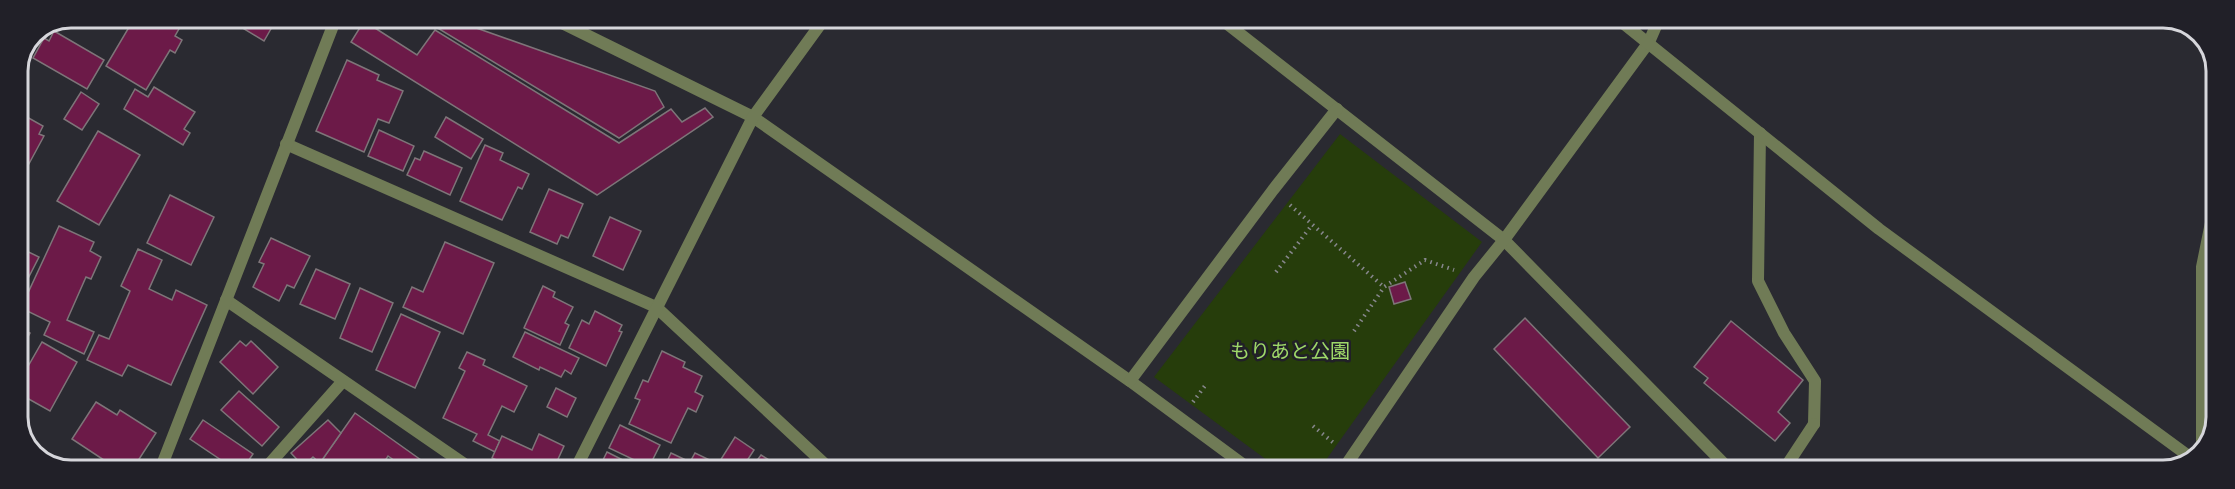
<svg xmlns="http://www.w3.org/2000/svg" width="2235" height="489" font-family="'PT Sans','Noto Sans JP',sans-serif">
	<rect width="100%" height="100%" fill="#2a2a31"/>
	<polygon fill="#263d0b" points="1340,134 1482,242 1318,471 1282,471 1154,377"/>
	<g fill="#6c1a48" stroke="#7e7579" stroke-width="1.5">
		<polygon points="114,18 180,18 184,20 175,36 182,40 175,53 170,50 146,90 106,66 128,29"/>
		<polygon points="226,18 273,18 276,20 264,41"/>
		<polygon points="421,18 448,18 655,91 664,107 619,138"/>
		<polygon points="364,21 417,55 435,30 619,143 671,109 682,122 705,108 713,117 597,195 351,42"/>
		<polygon points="54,31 104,60 87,89 33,58 44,38 49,41"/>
		<polygon points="347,60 379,75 377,80 403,91 389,123 378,119 364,152 316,131"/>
		<polygon points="154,87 195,112 184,129 190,133 183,145 124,109 135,89 148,97"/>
		<polygon points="81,92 99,104 82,130 64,119"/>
		<polygon points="18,112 43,126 39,134 44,136 18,184"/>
		<polygon points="446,117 483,139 471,159 435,137"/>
		<polygon points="379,130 414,146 403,171 368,156"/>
		<polygon points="98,131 140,155 99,225 57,201"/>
		<polygon points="485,145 503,153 500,160 529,174 522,189 518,187 502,220 460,201"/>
		<polygon points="424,151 462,168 450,195 407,175 415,158 420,160"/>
		<polygon points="549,189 583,204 568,238 561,235 557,244 530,232"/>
		<polygon points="170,195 214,217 191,265 147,243"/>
		<polygon points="610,217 641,231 623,270 593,256"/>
		<polygon points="59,226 94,242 90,251 101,257 91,279 86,277 67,320 94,332 84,354 44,335 50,322 21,308"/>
		<polygon points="271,238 310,256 294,288 287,285 279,301 253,287 264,264 259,262"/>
		<polygon points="445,242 494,263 463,334 403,307 412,287 423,292"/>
		<polygon points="18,247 39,257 18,298"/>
		<polygon points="138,249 162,260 149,289 172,300 176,290 207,305 171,385 128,365 122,376 87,360 99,335 109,339 130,291 121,286"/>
		<polygon points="316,269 350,284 335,319 300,304"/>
		<polygon points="1405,282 1411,299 1394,304 1389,287"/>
		<polygon points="543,286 555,292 553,297 573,307 565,323 569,325 560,345 524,328"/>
		<polygon points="360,288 393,303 372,352 340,338"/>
		<polygon points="595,311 622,325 619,331 622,332 606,366 569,348 582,320 589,324"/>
		<polygon points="401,314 440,332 415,388 376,370"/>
		<polygon points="1525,318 1630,427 1598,458 1494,349"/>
		<polygon points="1731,321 1803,380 1778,412 1790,423 1775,441 1704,383 1708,378 1694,367"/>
		<polygon points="18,327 30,333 18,356"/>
		<polygon points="525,332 579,358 571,374 565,370 561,377 540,367 539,370 513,357"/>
		<polygon points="240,341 246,346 251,341 278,367 253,394 220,362"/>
		<polygon points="42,342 77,362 50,411 18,393 18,384"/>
		<polygon points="662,351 685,362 683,367 702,376 695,392 703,396 696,412 688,408 671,443 629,424 640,400 635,398 643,380 648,382"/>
		<polygon points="467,352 485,360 483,365 527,386 514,412 502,406 488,435 500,441 495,452 473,441 477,434 443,418 465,371 459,368"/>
		<polygon points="556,388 576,398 567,417 547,407"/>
		<polygon points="239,391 279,427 262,446 221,410"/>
		<polygon points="96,402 117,415 120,410 156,433 132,470 119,470 72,439"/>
		<polygon points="355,413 435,470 408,470 388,456 379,470 315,470"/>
		<polygon points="203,420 253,454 242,470 236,470 190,439"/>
		<polygon points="328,420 341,433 320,463 313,457 303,466 291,453"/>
		<polygon points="620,425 660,445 649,467 609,448"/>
		<polygon points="539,434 564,446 553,470 518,470 492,458 502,436 532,450"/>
		<polygon points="735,437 754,450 741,470 722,470 723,468 718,464"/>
		<polygon points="607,452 639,468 638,470 598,470"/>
		<polygon points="671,453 690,462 695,453 714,462 710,470 663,470"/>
		<polygon points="761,455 774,463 769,470 750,470"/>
		<polygon points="215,462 228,470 210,470"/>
	</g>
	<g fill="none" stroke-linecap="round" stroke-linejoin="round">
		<g stroke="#87878d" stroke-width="4" stroke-dasharray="1.5 4.5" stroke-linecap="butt">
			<polyline points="1290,205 1384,287"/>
			<polyline points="1276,272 1312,225"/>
			<polyline points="1354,331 1384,287 1425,260 1454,270"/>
			<polyline points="1193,402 1207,383"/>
			<polyline points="1313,426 1335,444"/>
		</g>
		<g stroke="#707b56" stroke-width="12">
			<polyline points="1760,133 1758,281 1784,333 1815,381 1814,424"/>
			<polyline points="264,470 343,381"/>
		</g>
		<g stroke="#707b56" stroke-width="12">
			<polyline points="552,18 753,117 1130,381 1252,471"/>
			<polyline points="1221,19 1504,240 1731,471"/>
			<polyline points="286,144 656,307 831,470"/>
			<polyline points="226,300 473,470"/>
			<polyline points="1130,381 1273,190 1337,109"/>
			<polyline points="2202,451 2202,267 2216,198"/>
			<polyline points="160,470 336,18"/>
			<polyline points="575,470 753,117 825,18"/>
			<polyline points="1342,471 1474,277 1504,240 1649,42 1659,19"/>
			<polyline points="1783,471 1814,424"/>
		</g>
		<polyline stroke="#707b56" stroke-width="12" points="1618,19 1879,229 2194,460"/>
	</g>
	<g text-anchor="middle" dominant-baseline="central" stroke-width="5" stroke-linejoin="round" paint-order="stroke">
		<g font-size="20" fill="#9ed869" stroke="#212028">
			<text x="1290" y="351">もりあと公園</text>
		</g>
	</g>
	<path d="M0 0H2235V489H0ZM71 28H2163A43 43 0 0 1 2206 71V417A43 43 0 0 1 2163 460H71A43 43 0 0 1 28 417V71A43 43 0 0 1 71 28Z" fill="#212028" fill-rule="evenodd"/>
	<path fill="none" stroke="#d6d6db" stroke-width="3" d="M71 28H2163A43 43 0 0 1 2206 71V417A43 43 0 0 1 2163 460H71A43 43 0 0 1 28 417V71A43 43 0 0 1 71 28Z"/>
</svg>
